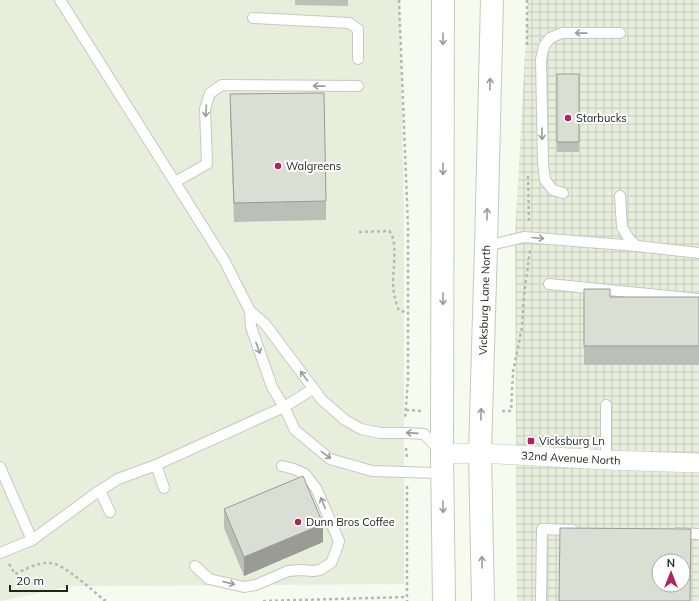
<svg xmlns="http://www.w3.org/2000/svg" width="699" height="601" font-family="Mulish,sans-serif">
	<defs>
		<pattern id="industrial-grid" width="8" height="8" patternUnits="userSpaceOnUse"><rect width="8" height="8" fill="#e8eedc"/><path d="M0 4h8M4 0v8" fill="none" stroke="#c7ccbc"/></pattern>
	</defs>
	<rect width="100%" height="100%" fill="#f6faef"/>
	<polygon fill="#e8eedc" points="0,0 400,0 404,213 404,584 72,586 0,601"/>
	<path fill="url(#industrial-grid)" fill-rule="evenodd" d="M528,0h171v601h-182l-2,-364zM659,561h24v24h-24z"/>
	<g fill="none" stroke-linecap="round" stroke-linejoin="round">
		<g stroke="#c6c9bf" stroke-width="12">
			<g id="lane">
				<polyline points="60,0 224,260 250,311 265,324 322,400 345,420 361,429 380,433 406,433 424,434 440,451"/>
				<polyline points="253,18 349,23 358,29 358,59"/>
				<polyline points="175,182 207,164 205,109 210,93 222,85 358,86"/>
				<polyline points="563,193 553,190 545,180 543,163 541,59 544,46 550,38 562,33 620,33"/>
				<polyline points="620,196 622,227 629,239 637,246"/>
				<polyline points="486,246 524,237 637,246 699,253"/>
				<polyline points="549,284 699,299"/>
				<polyline points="250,311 251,327 272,387 284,407 295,430 330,459 372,471 437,473 439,466"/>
				<polyline points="606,405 606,460"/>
				<polyline points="156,465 164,488"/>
				<polyline points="0,467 32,540"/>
				<polyline points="100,491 110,512"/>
				<polyline points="677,533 699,534"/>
				<polyline points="0,553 32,540 96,493 118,479 156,465 284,407 313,389"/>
				<polyline points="195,566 209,579 244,587 256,585 288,571 301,570 313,571 320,570 331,563 336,551 339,541 316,488 305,474 294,469 282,466"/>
				<polyline points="541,601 542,529 573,530"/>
			</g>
		</g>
		<g stroke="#c6c9bf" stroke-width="20">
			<g id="street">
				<path id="s1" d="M442,454l38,-1 126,7 93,3"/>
			</g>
		</g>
		<g stroke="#c6c9bf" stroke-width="24">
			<g id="secondary">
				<polyline points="443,0 442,454 444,601"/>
				<path id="s2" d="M483,601l-3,-148 6,-207 6,-246"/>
			</g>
		</g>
		<g stroke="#b6b9b0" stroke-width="2.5" stroke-dasharray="3 3" stroke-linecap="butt">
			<polyline points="399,0 408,227 408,380 405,419"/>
			<polyline points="527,0 527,47"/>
			<polyline points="528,176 529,223"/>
			<path d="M359,232l30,-1c9,7 4,40 4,51 0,6 1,11 2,16 1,3 2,9 4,12 2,2 6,1 9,2"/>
			<polyline points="406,410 423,411"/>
			<polyline points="502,411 511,411 513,372 522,327 524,295 530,250"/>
			<polyline points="406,448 407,459"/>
			<polyline points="407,486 407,601"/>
			<path d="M9,564l6,10c11,-5 23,-12 35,-11 13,0 43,28 54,37l4,1"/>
			<polyline points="263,601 407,597"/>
		</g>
		<use href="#lane" stroke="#fff" stroke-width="10"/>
		<use href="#street" stroke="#fff" stroke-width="19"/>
		<use href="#secondary" stroke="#fff" stroke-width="22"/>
	</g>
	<g fill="#bbbfb5">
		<polygon points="295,0 348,0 348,6 295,5"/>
		<rect x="557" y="74" width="22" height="78"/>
		<polygon points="230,94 326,201 326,220 234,222 230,113"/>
		<polygon points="584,289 610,297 699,297 699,365 584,365"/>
		<polygon points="224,509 323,542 244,576 224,528"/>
	</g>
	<polygon fill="#999b94" points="323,524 323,542 244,576 244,557"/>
	<g fill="#daded3" stroke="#999b94" fill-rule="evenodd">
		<rect x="557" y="74" width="22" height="68"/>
		<polygon points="324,93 326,201 234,203 230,94"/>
		<polygon points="584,289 610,289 610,297 699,297 699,346 584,346"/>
		<polygon points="303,476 323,524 244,557 224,509"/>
		<path d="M560,528l131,1 -1,72h-131zM659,561h24v24h-24z"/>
	</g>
	<defs><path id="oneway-shaft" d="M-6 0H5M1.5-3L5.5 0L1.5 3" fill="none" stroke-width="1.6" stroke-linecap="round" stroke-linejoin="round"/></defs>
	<g stroke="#9c9c9b">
		<use href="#oneway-shaft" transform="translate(581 33) rotate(-179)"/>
		<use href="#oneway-shaft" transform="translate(443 39) rotate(90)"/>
		<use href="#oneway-shaft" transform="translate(490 84) rotate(-89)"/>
		<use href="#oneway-shaft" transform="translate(319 86) rotate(-179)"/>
		<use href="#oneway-shaft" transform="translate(206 111) rotate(94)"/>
		<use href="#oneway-shaft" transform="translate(542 134) rotate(89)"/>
		<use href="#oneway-shaft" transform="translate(443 169) rotate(90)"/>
		<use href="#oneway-shaft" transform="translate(487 214) rotate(-89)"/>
		<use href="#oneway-shaft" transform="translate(538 238) rotate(5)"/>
		<use href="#oneway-shaft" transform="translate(443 299) rotate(90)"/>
		<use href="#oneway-shaft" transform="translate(258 348) rotate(70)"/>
		<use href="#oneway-shaft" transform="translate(304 376) rotate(-127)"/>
		<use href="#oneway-shaft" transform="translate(481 414) rotate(-89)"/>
		<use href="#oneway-shaft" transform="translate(412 433) rotate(-176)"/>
		<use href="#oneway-shaft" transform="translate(326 455) rotate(37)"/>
		<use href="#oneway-shaft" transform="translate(323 503) rotate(-113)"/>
		<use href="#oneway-shaft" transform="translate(443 507) rotate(89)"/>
		<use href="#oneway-shaft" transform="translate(482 562) rotate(-91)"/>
		<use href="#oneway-shaft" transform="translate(229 583) rotate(13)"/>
	</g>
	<g fill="#af2361" stroke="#fff" stroke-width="1.5">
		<circle cx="568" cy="118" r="4"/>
		<circle cx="278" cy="166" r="4"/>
		<rect x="527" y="437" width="8" height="8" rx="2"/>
		<circle cx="298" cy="522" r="4"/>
	</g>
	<g text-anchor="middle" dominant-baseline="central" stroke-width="4" stroke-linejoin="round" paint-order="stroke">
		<g font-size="11" fill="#222420" stroke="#fff" text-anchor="start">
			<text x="576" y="118">Starbucks</text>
			<text x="286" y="166">Walgreens</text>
			<text x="539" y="441">Vicksburg Ln</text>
			<text x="306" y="522">Dunn Bros Coffee</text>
		</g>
		<g font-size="11" fill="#222420" stroke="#fff">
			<text stroke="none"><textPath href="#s2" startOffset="301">Vicksburg Lane North</textPath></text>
			<text stroke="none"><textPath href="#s1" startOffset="129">32nd Avenue North</textPath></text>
		</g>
	</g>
	<g transform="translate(671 573)"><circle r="19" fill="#ffffff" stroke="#a7a7a6"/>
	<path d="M0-3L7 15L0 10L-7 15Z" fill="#af2361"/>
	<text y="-6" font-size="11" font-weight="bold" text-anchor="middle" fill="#222420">N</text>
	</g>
	<path d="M10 585v6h57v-6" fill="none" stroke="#222420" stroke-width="2"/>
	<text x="16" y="585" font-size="12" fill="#222420" stroke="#ffffff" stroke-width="3" paint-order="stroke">20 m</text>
</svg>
